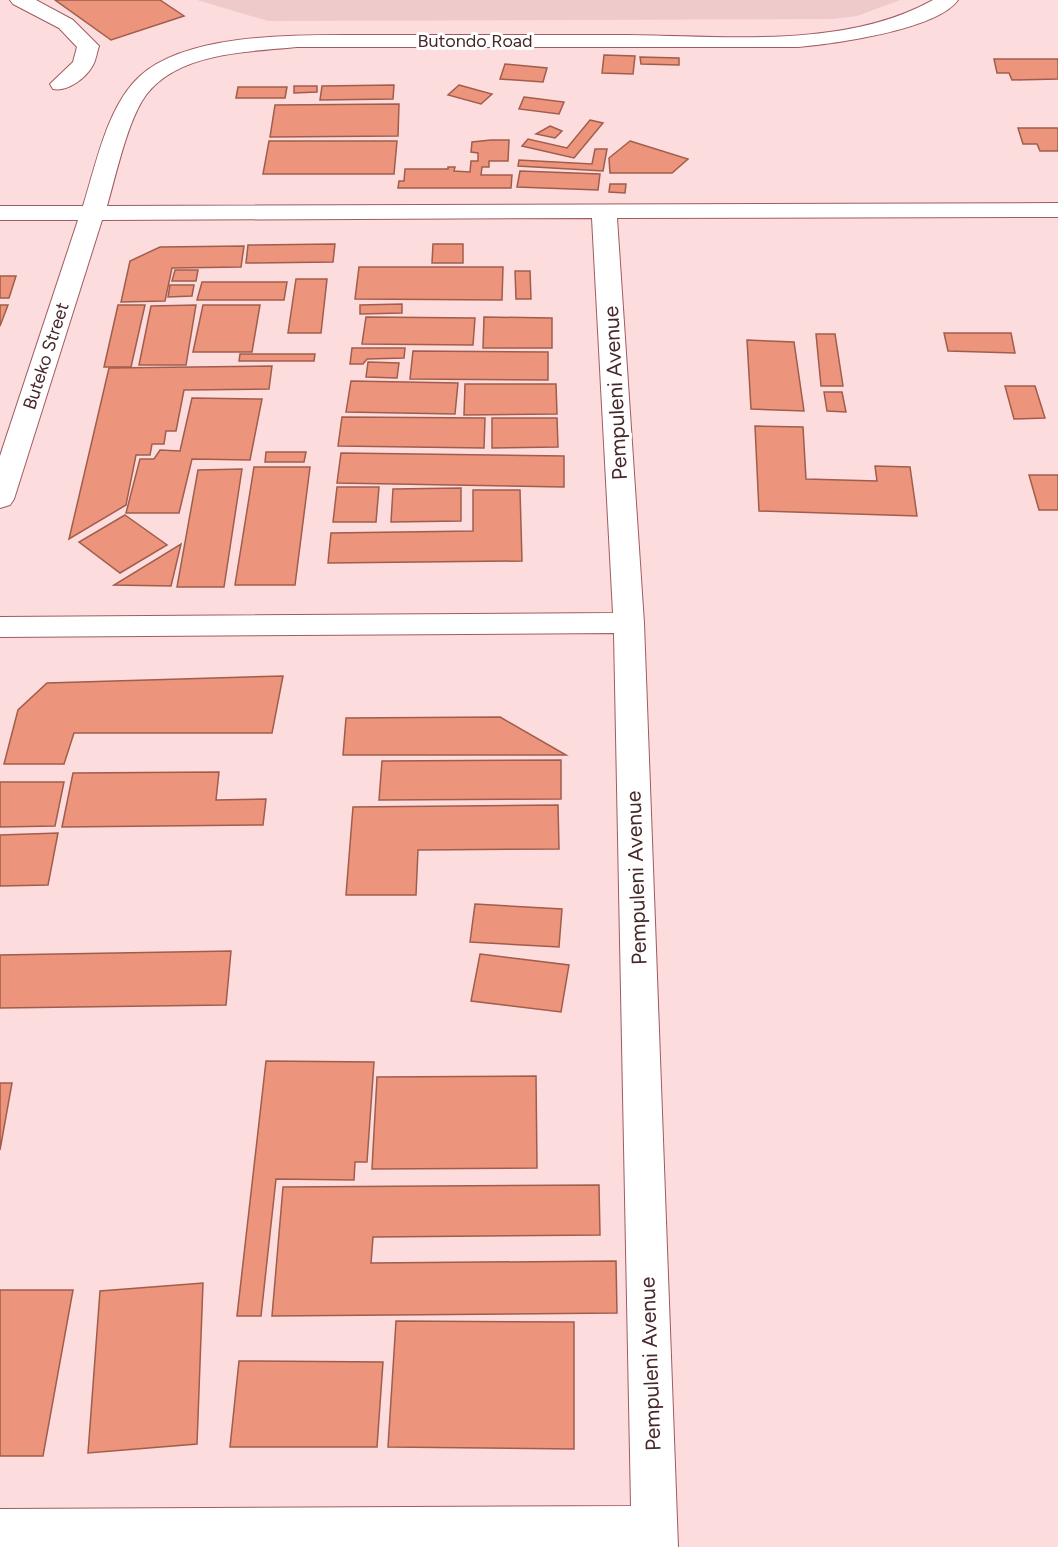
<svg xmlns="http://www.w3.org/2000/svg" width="1058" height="1547" font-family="Figtree,sans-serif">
	<rect width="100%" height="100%" fill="#fddcdd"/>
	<polygon fill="#eecacb" points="197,0 900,0 857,16 834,19 268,21"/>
	<g fill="#ed947d" stroke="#a05d4c" stroke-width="1.5">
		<polygon points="55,0 160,0 184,16 111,40"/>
		<polygon points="604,55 635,56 633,74 602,73"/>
		<polygon points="640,57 679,58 679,65 641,64"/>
		<polygon points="994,59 1058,59 1058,79 1012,80 1009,73 997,73"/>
		<polygon points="505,64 547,68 543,82 500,79"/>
		<polygon points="394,85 393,99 320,100 322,86"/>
		<polygon points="459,85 492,94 481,104 448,95"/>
		<polygon points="294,86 317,86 317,92 294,93"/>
		<polygon points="238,87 287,87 285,98 236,98"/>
		<polygon points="524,97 564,102 559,114 519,109"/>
		<polygon points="399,104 398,136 270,137 275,105"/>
		<polygon points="590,120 603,123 574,158 522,146 528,139 567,148"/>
		<polygon points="550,126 562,131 555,138 536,134"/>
		<polygon points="1018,128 1058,128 1058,151 1040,151 1037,144 1023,144"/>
		<polygon points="491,140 509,140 508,161 489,161 489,167 482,167 481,175 512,175 511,188 398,188 399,181 404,181 405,169 448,169 448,167 455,167 454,171 470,172 471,161 478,161 478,153 471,152 472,142"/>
		<polygon points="269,141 397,141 394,174 263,174"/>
		<polygon points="630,141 688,159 672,173 610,173 609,158"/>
		<polygon points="595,149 607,149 603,171 518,166 519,160 592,164"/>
		<polygon points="520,171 600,174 598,190 517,187"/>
		<polygon points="610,184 626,184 625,193 609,192"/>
		<polygon points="335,244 333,262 246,263 248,245"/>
		<polygon points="433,244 463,244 463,263 432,263"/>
		<polygon points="244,246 241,267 172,268 165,301 121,302 130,261 160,247"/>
		<polygon points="359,267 503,267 502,300 355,299"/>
		<polygon points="175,270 198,270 196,281 172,281"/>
		<polygon points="515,271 530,271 531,299 516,299"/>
		<polygon points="0,276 16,276 9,298 0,298"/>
		<polygon points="296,279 327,279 321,333 288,333"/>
		<polygon points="202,282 287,282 284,300 197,300"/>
		<polygon points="170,285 194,285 192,296 168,297"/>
		<polygon points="402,304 402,313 360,314 360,305"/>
		<polygon points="0,305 8,305 0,326"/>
		<polygon points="118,305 145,305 131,367 104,367"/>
		<polygon points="196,305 186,365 139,365 151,306"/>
		<polygon points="203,305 260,305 252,352 193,352"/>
		<polygon points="366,317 475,318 473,345 362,344"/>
		<polygon points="484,317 552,318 552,348 483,348"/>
		<polygon points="944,333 1011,333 1015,353 948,351"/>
		<polygon points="816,334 835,334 843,386 821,386"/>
		<polygon points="747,340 794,342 804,411 751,409"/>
		<polygon points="352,348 405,348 404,358 367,359 363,364 350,364"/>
		<polygon points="413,351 548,352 548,380 410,379"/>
		<polygon points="240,354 315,354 314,361 239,361"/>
		<polygon points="368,362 399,363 397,378 366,377"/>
		<polygon points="272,366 269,389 184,390 176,431 166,431 164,444 152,444 150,455 136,455 126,505 69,539 109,368"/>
		<polygon points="351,381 458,383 455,414 346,412"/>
		<polygon points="465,384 556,384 557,414 464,415"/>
		<polygon points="1005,386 1035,386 1045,418 1014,419"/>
		<polygon points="824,392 842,392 846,412 827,411"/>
		<polygon points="192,398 262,399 250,460 192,459 179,513 126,513 140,459 154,459 160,450 180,451"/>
		<polygon points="342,417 485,418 484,448 338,446"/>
		<polygon points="492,418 557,418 558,447 492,448"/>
		<polygon points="755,426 803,427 806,479 877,481 875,466 910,467 917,516 759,511"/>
		<polygon points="266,452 306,452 304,462 265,462"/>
		<polygon points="341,453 564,456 564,487 337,483"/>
		<polygon points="254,467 310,467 295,585 235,585"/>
		<polygon points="242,469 224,587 177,587 198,470"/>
		<polygon points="1029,475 1058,475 1058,510 1039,510"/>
		<polygon points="337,487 379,487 376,522 333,522"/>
		<polygon points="461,488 461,521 391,522 393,489"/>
		<polygon points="473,490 520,490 522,561 328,563 331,533 473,531"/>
		<polygon points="125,515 167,545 120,573 79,542"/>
		<polygon points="181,544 171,586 114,585"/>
		<polygon points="283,676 272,733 74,733 64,764 4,764 18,710 47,683"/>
		<polygon points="500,717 566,755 343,755 346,718"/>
		<polygon points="561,760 561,799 379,800 382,761"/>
		<polygon points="219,772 216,800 266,799 263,825 62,827 73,773"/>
		<polygon points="0,782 64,782 55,826 0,827"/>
		<polygon points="558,805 559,849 418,850 416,895 346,895 353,807"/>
		<polygon points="58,833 48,885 0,886 0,835"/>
		<polygon points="475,904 562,909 559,947 470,942"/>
		<polygon points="231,951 226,1005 0,1008 0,955"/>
		<polygon points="480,954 569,965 561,1012 471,1001"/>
		<polygon points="266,1061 374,1062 367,1162 355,1162 354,1180 276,1179 261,1316 237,1316"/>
		<polygon points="536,1076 537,1168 372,1169 377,1077"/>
		<polygon points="0,1083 12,1083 0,1150"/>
		<polygon points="599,1185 600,1235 373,1237 371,1263 616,1261 617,1313 272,1316 283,1187"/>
		<polygon points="203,1283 197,1444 88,1453 100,1291"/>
		<polygon points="0,1290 73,1290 43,1456 0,1456"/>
		<polygon points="396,1321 574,1322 574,1449 388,1447"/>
		<polygon points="239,1361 383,1362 377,1447 230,1447"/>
	</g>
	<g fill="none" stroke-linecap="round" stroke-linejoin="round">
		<g stroke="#a05b60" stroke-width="2">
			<g id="minor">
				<path d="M10,0h26l37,20 26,26c-2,6 -3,14 -6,19 -7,13 -25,27 -40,24l-3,-5 23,-22 4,-15 -18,-19 -46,-24z"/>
				<path d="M933,0h25c-21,30 -125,44 -160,47h-501c-50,5 -125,5 -155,54 -16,27 -26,74 -35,105l951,-3v14l-441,1 27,405 34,924h-678v-38l631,-3 -17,-873 -614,4v-20l613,-4 -21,-395 -490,2 -88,279 -4,6 -10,3v-52l78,-236h-78v-14h83c13,-41 24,-100 57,-130 47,-43 156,-41 216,-41 91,0 182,0 272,0 98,1 217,14 305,-35z"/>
			</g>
		</g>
		<use href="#minor" fill="#fff" fill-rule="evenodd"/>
	</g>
	<g text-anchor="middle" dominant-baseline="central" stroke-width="6" stroke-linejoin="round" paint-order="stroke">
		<g font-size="18" fill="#47282a" stroke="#fff">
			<text x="475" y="41">Butondo Road</text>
			<text transform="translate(46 356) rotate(-72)">Buteko Street</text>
		</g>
		<g font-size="21" fill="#47282a" stroke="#fff">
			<text transform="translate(615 393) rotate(-93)">Pempuleni Avenue</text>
			<text transform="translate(636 878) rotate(-92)">Pempuleni Avenue</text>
			<text transform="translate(650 1364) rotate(-92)">Pempuleni Avenue</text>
		</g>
	</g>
</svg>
